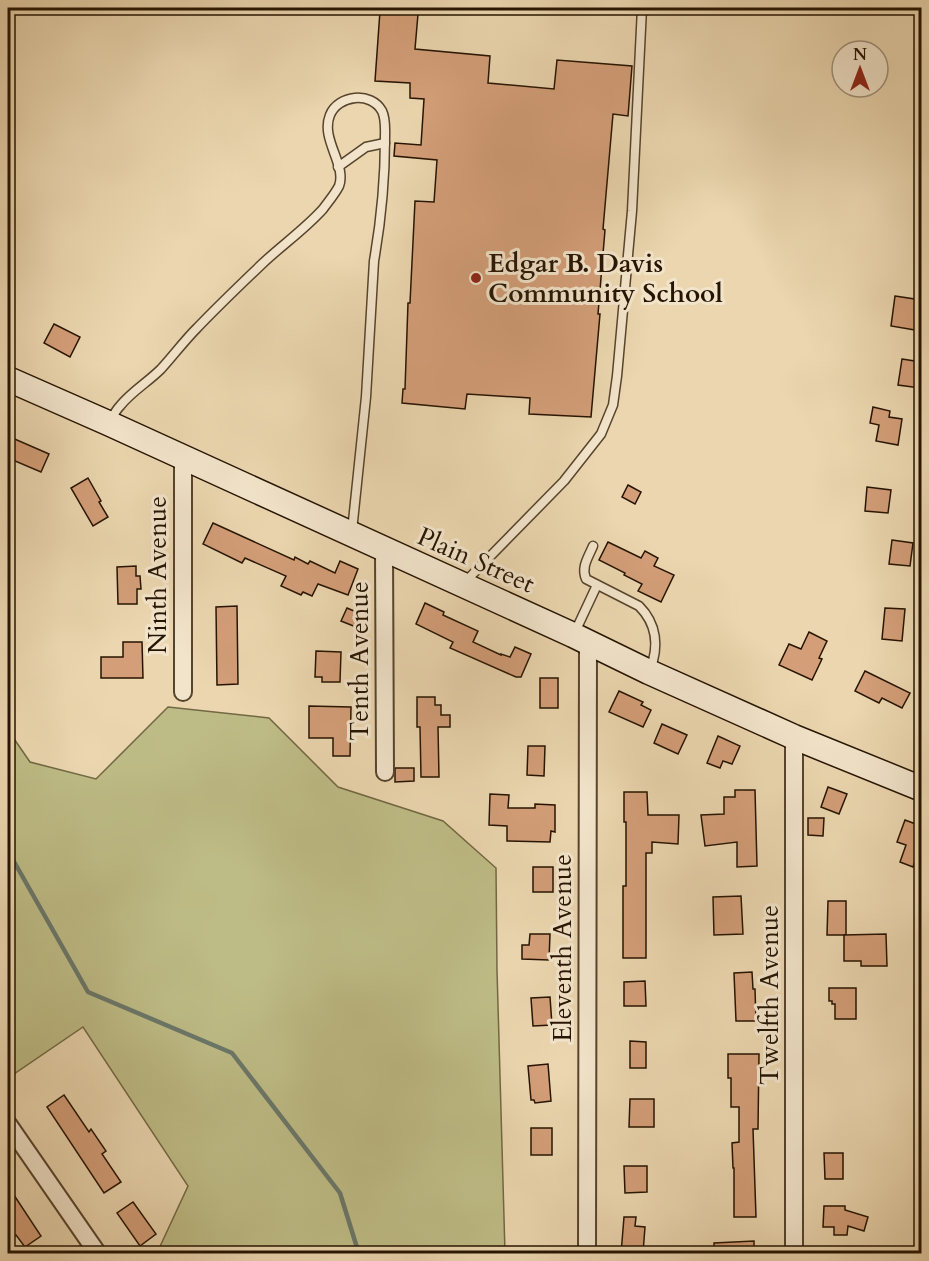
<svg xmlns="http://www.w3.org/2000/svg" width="929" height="1261" font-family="Cardo,serif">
	<rect width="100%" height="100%" fill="#ebd6af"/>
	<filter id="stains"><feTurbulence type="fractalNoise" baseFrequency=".00333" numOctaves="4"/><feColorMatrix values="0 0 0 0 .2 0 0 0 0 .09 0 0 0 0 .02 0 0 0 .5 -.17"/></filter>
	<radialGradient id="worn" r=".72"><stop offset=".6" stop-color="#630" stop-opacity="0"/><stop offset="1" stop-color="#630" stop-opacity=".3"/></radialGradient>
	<polygon fill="#bebc86" stroke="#726844" stroke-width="1.5" points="168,707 269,718 338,787 443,821 496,868 497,970 505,1253 157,1253 188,1186 83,1027 8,1078 8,730 30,762 96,779"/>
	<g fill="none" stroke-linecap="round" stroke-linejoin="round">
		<polyline stroke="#6a7769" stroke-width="4.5" points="8,851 88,992 232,1053 340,1193 359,1254"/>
	</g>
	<g fill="#d39e78" stroke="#261401" stroke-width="1.5">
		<polygon points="380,11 418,14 415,49 490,56 488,83 554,89 557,60 632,66 628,116 613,114 603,229 605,230 598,314 600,314 591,417 529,414 530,398 467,394 465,409 402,403 403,389 405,389 408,303 410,303 415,201 434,202 437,160 394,156 395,143 421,145 424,99 410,98 410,83 375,81"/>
		<polygon points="895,296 921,300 921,331 891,326"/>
		<polygon points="54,324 80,337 70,357 44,343"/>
		<polygon points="902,359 921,362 920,388 898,385"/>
		<polygon points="873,407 890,411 889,417 902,419 898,445 876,441 879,425 870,423"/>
		<polygon points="10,437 49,454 41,472 8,458 8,444"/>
		<polygon points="88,478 101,501 99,502 108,517 93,526 71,488"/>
		<polygon points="628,485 641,492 635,504 622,497"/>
		<polygon points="867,487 891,490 888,513 865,511"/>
		<polygon points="213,523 294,560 295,557 308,564 310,561 335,573 340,561 358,569 348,595 318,584 312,596 303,592 301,595 281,586 286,576 245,558 242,563 203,544"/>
		<polygon points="892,540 913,543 910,566 889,564"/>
		<polygon points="608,542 641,558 645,551 658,558 654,566 674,575 661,602 638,591 642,584 624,575 625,573 599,560"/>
		<polygon points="136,566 136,576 140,576 141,589 137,589 137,604 118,604 117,567"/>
		<polygon points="425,603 444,612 443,615 478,631 473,642 501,655 501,654 510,657 515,647 531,654 521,677 516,677 450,648 453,642 416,624"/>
		<polygon points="237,606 238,684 217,685 216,607"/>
		<polygon points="347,608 361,614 356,627 341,621"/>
		<polygon points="885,608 905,609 902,641 882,639"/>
		<polygon points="809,632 827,641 819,658 822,659 812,680 779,665 789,644 801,649"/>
		<polygon points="123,642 142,642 143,678 101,678 101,657 123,657"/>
		<polygon points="316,651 341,652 340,682 322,682 322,677 315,677"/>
		<polygon points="865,671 910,693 902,708 882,698 879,703 855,691"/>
		<rect x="540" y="678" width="18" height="30"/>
		<polygon points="619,691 643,702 641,705 651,710 643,727 609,712"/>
		<polygon points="417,697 435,697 435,705 441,705 441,715 450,715 450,727 438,727 439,777 421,777 420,727 417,727"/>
		<polygon points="309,706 351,707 350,756 333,756 333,738 309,738"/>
		<polygon points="662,724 687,735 678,754 654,743"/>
		<polygon points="718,736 740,746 732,764 723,761 720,768 707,763"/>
		<polygon points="528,746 545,746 544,776 527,775"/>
		<polygon points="395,768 414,768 414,781 395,782"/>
		<polygon points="828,787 847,794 839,814 821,807"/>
		<polygon points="735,790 755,790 757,866 737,867 737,842 705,846 701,815 724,814 724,797 735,797"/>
		<polygon points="624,792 647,792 648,815 679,815 678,844 652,842 652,853 646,853 646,958 623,958 623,886 626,886 626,822 624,822"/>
		<polygon points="490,794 509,795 508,808 535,808 535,804 555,805 555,832 551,831 550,842 507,841 507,826 489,825"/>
		<polygon points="808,818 824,818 823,836 808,835"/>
		<polygon points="905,820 921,826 916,841 921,843 913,867 900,862 906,845 897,842"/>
		<rect x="533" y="867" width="20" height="25"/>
		<polygon points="741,896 743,934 714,935 713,897"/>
		<polygon points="828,901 846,901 846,935 827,935"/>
		<polygon points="530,934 550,934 549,960 522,959 522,945 529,945"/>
		<polygon points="886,934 887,966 861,966 861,961 844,961 844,935"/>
		<polygon points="752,972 753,989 755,989 756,1021 736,1021 734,973"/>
		<polygon points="645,981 646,1006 624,1006 624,982"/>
		<polygon points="829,988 856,988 856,1019 835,1019 835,1004 832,1004 832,1001 829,1001"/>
		<polygon points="550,997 552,1025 533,1026 531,998"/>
		<polygon points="630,1041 646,1042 646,1068 630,1068"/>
		<polygon points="728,1054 759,1054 758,1129 753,1129 756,1217 734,1217 734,1168 733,1168 732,1143 739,1142 739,1107 731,1107 731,1078 728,1078"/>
		<polygon points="548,1064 551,1101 535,1103 534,1100 531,1100 528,1066"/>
		<polygon points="64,1095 89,1132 91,1129 106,1151 102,1154 121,1182 104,1193 47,1107"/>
		<polygon points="630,1099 654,1099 654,1127 629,1127"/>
		<rect x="531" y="1128" width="21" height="27"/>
		<polygon points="824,1153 843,1153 843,1179 825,1179"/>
		<polygon points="624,1166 647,1166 647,1192 625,1193"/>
		<polygon points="8,1186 41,1236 25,1247 16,1235 8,1241"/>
		<polygon points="133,1202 156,1234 140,1246 117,1213"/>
		<polygon points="824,1206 845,1206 845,1210 868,1217 864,1231 848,1226 847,1235 834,1235 834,1227 823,1227"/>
		<polygon points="624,1217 636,1217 635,1226 645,1227 643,1253 632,1252 632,1254 621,1254"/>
		<polygon points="754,1241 754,1254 714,1254 714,1243"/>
	</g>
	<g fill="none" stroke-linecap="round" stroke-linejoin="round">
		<g stroke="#57442c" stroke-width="11">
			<g id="service">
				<polyline points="338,167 366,147 385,143"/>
				<path d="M110,421c3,-5 6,-11 10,-15 11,-14 28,-24 41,-37 12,-13 23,-28 36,-41 21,-22 43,-43 65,-64 20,-19 42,-34 61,-55 5,-7 12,-15 16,-23 8,-21 -19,-47 -9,-71 8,-20 41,-24 52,-4 4,8 3,19 3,27 0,41 -4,83 -11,123l-8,136 -14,134"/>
				<path d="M593,546c-5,12 -12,21 -7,33l53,27c18,18 20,41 11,64"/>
				<polyline points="465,582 564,481 601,434 613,405 617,376 632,211 642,8"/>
				<polyline points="575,632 597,585"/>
			</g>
		</g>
		<g stroke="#57442c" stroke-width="20">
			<g id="minor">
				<polyline points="183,457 183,692"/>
				<polyline points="384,549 385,772"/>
				<polyline points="8,1124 98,1254"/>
				<polyline points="587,1254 588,642"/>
				<polyline points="794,1254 794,737"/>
			</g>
		</g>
		<g stroke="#261401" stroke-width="27">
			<polyline id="secondary" points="8,379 108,423 573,635 649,672 794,737 922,789"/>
		</g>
		<use href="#service" stroke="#f2e4cb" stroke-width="8"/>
		<use href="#minor" stroke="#f2e4cb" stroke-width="16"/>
		<use href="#secondary" stroke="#f2e4cb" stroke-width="24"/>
	</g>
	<circle fill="#8f2418" stroke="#f2e4cb" stroke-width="2" cx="476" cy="278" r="6"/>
	<g text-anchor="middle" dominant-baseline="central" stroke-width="6" stroke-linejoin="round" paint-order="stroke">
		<g font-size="26" font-weight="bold" fill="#261401" stroke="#f2e4cb" text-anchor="start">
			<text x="488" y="263">Edgar B. Davis<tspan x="488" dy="30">Community School</tspan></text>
		</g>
		<g font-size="26" fill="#261401" stroke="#f2e4cb">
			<text transform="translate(476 560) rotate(24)">Plain Street</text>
			<text transform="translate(157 575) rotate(-90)">Ninth Avenue</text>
			<text transform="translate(359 661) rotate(-90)">Tenth Avenue</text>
			<text transform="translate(562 948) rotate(-90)">Eleventh Avenue</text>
			<text transform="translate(769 995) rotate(-90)">Twelfth Avenue</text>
		</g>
	</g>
	<rect width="929" height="1261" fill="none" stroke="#ebd6af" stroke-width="30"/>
	<rect x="9" y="9" width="911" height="1243" fill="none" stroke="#261401" stroke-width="3"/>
	<rect x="15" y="15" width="899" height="1231" fill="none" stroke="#261401" stroke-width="1.5"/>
	<g transform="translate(860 69)"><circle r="28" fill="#f2e4cb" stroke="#a0917a" stroke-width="1.5"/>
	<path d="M0-4.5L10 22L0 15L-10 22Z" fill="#8f2418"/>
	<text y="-9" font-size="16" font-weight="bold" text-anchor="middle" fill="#261401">N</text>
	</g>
	<rect width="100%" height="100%" filter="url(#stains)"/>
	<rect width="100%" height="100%" fill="url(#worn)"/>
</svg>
